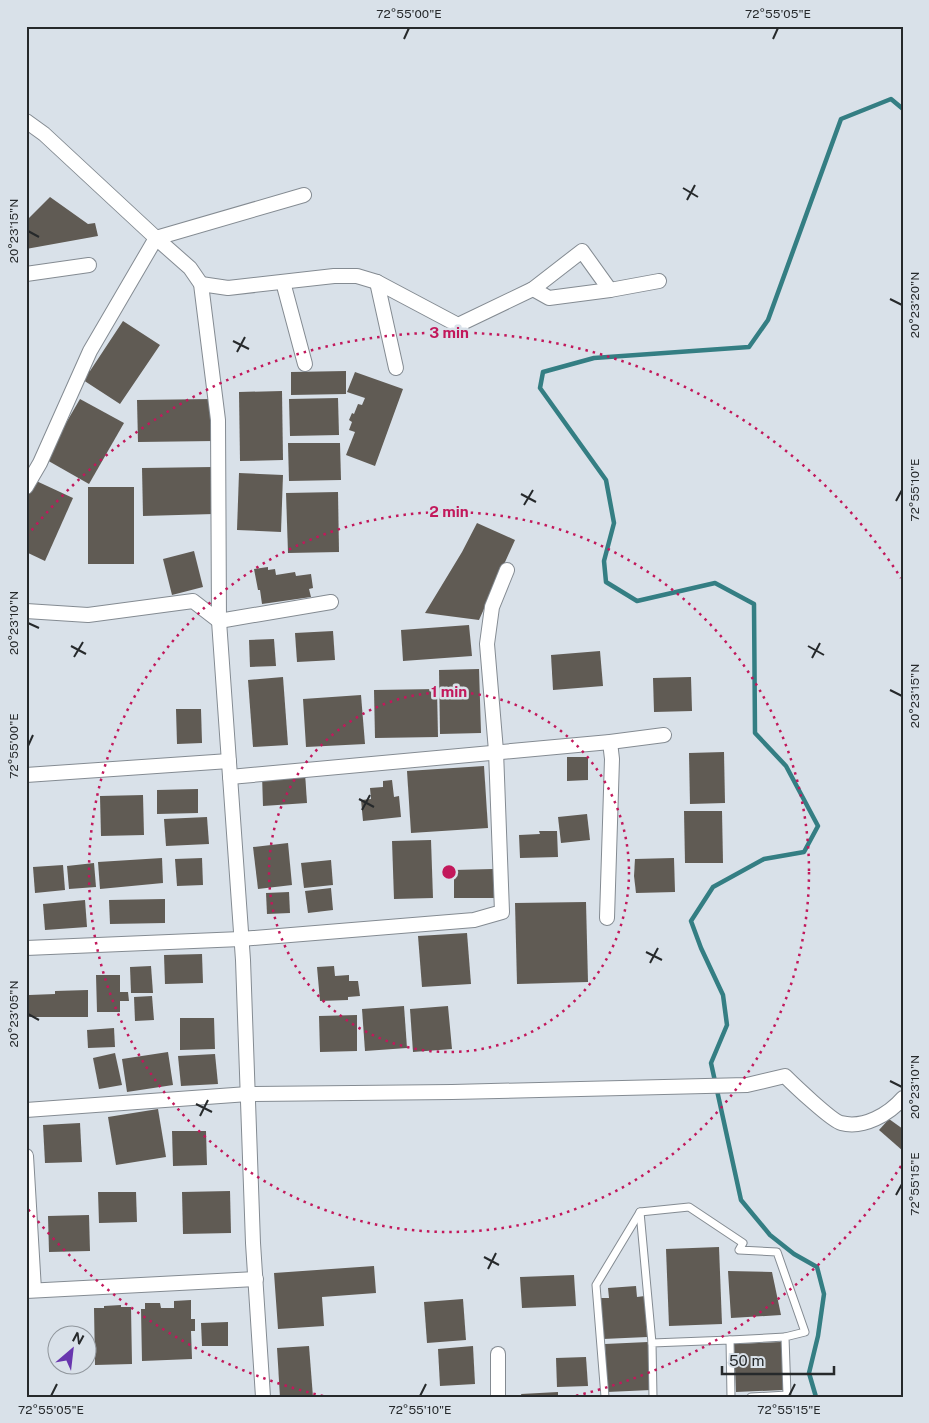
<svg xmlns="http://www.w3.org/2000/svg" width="929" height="1423" font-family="'Public Sans',sans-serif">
	<rect width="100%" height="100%" fill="#d9e1e9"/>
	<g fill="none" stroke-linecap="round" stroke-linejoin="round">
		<polyline stroke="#347e83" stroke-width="4.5" points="816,1397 809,1373 818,1336 824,1294 817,1267 794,1254 770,1235 741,1200 711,1063 727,1025 723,995 701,948 691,921 713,887 764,859 804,852 818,826 786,766 755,733 754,604 715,583 637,601 606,582 604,561 614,523 606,480 540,388 543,372 594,358 749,347 768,320 841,119 891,99 903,109"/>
	</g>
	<g fill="#605b54">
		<polygon points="50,197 88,224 95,223 98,236 26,249 26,221"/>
		<polygon points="123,321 160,345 120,404 80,378 87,369 90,371"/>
		<polygon points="346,371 346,394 291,395 291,372"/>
		<polygon points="355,372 403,389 375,466 346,455 355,432 349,430 352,422 349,420 352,413 354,414 358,404 362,405 365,398 347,392"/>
		<polygon points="282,391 283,460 240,461 239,392"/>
		<polygon points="338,398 339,435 290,436 289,399"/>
		<polygon points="80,399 124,423 89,484 45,459"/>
		<polygon points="213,399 214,441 138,442 137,400"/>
		<polygon points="288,443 340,443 341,480 289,481"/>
		<polygon points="213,467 214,514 143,516 142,468"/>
		<polygon points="239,473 283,475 281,532 237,530"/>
		<polygon points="32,479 73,498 45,561 26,552 26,493"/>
		<rect x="88" y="487" width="46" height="77"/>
		<polygon points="338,492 339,552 288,553 286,493"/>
		<polygon points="477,523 515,540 479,620 425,613 462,552"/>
		<polygon points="194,551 203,587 172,595 163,559"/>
		<polygon points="268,567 268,570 275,569 276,575 295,572 296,576 311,574 313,588 309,589 311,597 262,604 260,590 258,590 254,569"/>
		<polygon points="469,625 472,656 403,661 401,630"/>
		<polygon points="333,631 335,660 297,662 295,633"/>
		<polygon points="274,639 276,666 250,667 249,640"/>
		<polygon points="600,651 603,686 553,690 551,655"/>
		<polygon points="479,669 481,733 440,734 439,670"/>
		<polygon points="283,677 288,745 253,747 248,680"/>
		<polygon points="691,677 692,711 654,712 653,678"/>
		<polygon points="437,689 438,737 375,738 374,690"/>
		<polygon points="361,695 365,744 306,747 303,699"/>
		<polygon points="176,709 201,709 202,743 177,744"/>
		<polygon points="724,752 725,803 690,804 689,753"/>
		<polygon points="567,757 588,757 588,780 567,781"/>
		<polygon points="484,766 488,828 411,833 407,771"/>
		<polygon points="305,773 307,803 263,806 262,775"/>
		<polygon points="392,780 394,797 399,796 401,817 363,821 361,800 371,799 370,788 383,787 383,781"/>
		<polygon points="198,789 198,813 157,814 157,790"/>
		<polygon points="143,795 144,835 101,836 100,796"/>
		<polygon points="684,811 722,811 723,863 685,863"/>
		<polygon points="587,814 590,840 561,843 558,817"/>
		<polygon points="207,817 209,844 166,846 164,819"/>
		<polygon points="539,831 557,831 558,857 520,858 519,835 540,834"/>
		<polygon points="431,840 433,898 394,899 392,841"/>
		<polygon points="288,843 292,885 258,889 253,847"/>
		<polygon points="162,858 163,883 100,889 98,862"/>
		<polygon points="202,858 203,885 177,886 175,859"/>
		<polygon points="674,858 675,892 636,893 634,876 635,859"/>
		<polygon points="331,860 333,885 304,888 301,863"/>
		<polygon points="94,863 96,887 69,889 67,866"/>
		<polygon points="63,865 65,890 35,893 33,867"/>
		<polygon points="493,869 494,898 454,898 454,870"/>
		<polygon points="331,888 333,910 308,913 305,891"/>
		<polygon points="289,892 290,913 267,914 266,893"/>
		<polygon points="165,899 165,923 110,924 109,900"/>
		<polygon points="85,900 87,927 45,930 43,904"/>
		<polygon points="586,902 588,982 517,984 515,903"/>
		<polygon points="467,933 471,984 422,987 418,936"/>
		<polygon points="202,954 203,983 165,984 164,955"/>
		<polygon points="151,966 153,993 131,993 130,967"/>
		<polygon points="334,966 335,976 349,975 349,981 358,981 360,996 348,997 348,1000 320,1001 317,967"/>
		<polygon points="96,975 120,975 120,992 128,992 129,1001 120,1001 120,1012 97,1012"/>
		<polygon points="88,990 88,1017 29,1017 29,995 55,994 55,991"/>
		<polygon points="152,996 154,1020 135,1021 134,997"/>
		<polygon points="404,1006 407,1048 365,1051 362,1009"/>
		<polygon points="448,1006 452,1049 413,1052 410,1009"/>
		<polygon points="357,1015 357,1051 320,1052 319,1016"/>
		<polygon points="180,1018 214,1018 215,1049 180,1050"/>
		<polygon points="114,1028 115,1047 88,1048 87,1030"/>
		<polygon points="168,1052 173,1085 127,1092 122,1059"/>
		<polygon points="115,1053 122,1085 99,1089 93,1058"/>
		<polygon points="215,1054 218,1084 181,1086 178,1056"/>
		<polygon points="158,1109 166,1157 116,1165 108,1117"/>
		<polygon points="889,1119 903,1129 903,1151 879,1130"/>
		<polygon points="80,1123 82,1162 45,1163 43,1125"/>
		<polygon points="172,1131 206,1131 207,1165 173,1166"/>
		<polygon points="230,1191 231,1233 183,1234 182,1192"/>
		<polygon points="98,1192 136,1192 137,1222 99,1223"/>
		<polygon points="89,1215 90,1251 49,1252 48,1216"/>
		<polygon points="719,1247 722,1324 669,1326 666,1249"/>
		<polygon points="374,1266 376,1293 322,1297 324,1326 278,1329 274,1273"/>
		<polygon points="728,1271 772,1272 781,1315 731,1318"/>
		<polygon points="574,1275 576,1306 522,1308 520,1277"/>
		<polygon points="636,1286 637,1297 645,1296 647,1337 603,1339 601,1298 609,1298 608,1288"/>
		<polygon points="463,1299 466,1340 427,1343 424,1302"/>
		<polygon points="191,1300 191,1319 195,1319 195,1331 191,1331 192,1359 142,1361 141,1309 145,1309 145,1303 160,1303 161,1308 174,1308 174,1301"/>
		<polygon points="121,1305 121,1307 131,1307 132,1364 95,1365 94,1308 104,1308 104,1306"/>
		<polygon points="228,1322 228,1346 202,1346 201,1323"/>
		<polygon points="648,1342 651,1390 607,1392 605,1344"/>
		<polygon points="781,1342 784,1390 736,1392 734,1344"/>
		<polygon points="309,1346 313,1397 280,1397 277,1348"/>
		<polygon points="473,1346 475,1384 440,1386 438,1349"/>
		<polygon points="586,1357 588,1386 557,1387 556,1358"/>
		<polygon points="558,1392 558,1397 522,1397 521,1394"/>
	</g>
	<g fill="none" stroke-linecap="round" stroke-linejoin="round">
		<g stroke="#848b92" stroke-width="9">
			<g id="lane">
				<polyline points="640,1212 652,1343"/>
				<polyline points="730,1340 785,1337"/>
				<polyline points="605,1397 596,1285 640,1212 689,1207 743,1243 739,1250 777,1252 805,1332 785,1337 787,1395 751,1397"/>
				<polyline points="653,1397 652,1343 730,1340 731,1397"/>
			</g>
		</g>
		<g stroke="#848b92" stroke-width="16">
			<g id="street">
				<polyline points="26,121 44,134 156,238 190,268 201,284 218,420 219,621 243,960 253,1243 263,1397"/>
				<polyline points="26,274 89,265"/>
				<polyline points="283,282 305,364"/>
				<polyline points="377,282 396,368"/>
				<polyline points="201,284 228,288 334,276 357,276 377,282 458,325 533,289 582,251 610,290 659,281"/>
				<polyline points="533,289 549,298 610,290"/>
				<polyline points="26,487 40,463 90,351 156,238 304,195"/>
				<polyline points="26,611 88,615 193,601 219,621 331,602"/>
				<polyline points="26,775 229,761"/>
				<polyline points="230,777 610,742 664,735"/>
				<polyline points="607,918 612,759 610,742"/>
				<polyline points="26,948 241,939 474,920 502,912 496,751 487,644 492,607 507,570"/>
				<path d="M26,1110l222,-16 204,-2 295,-7 38,-9c9,9 47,45 56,47 23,6 48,-9 62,-25"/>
				<polyline points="26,1156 34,1290"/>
				<polyline points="26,1291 256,1279"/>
				<polyline points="498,1354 498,1397"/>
			</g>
		</g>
		<use href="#lane" stroke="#fff" stroke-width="7"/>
		<use href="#street" stroke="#fff" stroke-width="14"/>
	</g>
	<path fill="none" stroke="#26292b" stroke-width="2" d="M404,39l5,-11M773,39l5,-11M683,188l15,9M687,200l8,-15M28,231l11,6M890,299l12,6M233,341l16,8M237,352l8,-15M521,494l15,8M896,501l6,-11M524,505l9,-15M28,623l11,5M71,646l15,8M808,646l16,9M74,657l9,-15M812,658l8,-15M890,690l12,6M28,746l5,-11M359,799l15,8M362,810l8,-15M646,952l16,8M650,963l8,-15M28,1014l11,6M890,1081l12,6M196,1104l16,8M200,1116l8,-16M896,1195l6,-11M484,1257l15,8M488,1269l8,-16M51,1396l6,-12M420,1396l6,-12M789,1396l6,-12"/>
	<g fill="none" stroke="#c2185b" stroke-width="2.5" stroke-dasharray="2.5 5">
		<circle cx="449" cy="872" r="180"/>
		<circle cx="449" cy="872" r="360"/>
		<path d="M901 1166A539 539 0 0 1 575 1396M323 1396A539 539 0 0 1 27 1208M27 536A539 539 0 0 1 901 578"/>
	</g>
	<circle cx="449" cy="872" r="8" fill="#c2185b" stroke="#d9e1e9" stroke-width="2.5"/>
	<g font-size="15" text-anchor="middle" font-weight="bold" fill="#c2185b" stroke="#d9e1e9" stroke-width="5" stroke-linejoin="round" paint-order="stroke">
		<text x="449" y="338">3 min</text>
		<text x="449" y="517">2 min</text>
		<text x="449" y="697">1 min</text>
	</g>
	<rect width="929" height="1423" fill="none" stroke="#d9e1e9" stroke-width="55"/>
	<g transform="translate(72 1350) rotate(28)"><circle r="24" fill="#d9e1e9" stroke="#91979d"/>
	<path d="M0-4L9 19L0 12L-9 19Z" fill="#6836ae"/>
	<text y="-8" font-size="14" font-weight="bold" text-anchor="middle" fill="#26292b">N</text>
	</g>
	<path d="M722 1366v8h112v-8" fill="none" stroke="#26292b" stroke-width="2.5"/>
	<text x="729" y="1366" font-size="15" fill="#26292b" stroke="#d9e1e9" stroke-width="4" paint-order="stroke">50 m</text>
	<rect x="28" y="28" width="874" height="1368" fill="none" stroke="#26292b" stroke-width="2"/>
	<g font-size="12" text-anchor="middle" fill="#26292b">
		<text x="409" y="18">72°55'00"E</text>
		<text x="778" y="18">72°55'05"E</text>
		<text transform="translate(14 231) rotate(-90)" y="4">20°23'15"N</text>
		<text transform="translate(915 305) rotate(-90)" y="4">20°23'20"N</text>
		<text transform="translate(915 490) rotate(-90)" y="4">72°55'10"E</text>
		<text transform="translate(14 623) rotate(-90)" y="4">20°23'10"N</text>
		<text transform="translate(915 696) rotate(-90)" y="4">20°23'15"N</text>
		<text transform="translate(14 746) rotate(-90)" y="4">72°55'00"E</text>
		<text transform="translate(14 1014) rotate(-90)" y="4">20°23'05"N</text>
		<text transform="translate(915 1087) rotate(-90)" y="4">20°23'10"N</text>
		<text transform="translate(915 1184) rotate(-90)" y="4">72°55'15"E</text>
		<text x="51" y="1414">72°55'05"E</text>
		<text x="420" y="1414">72°55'10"E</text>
		<text x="789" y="1414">72°55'15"E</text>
	</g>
</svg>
